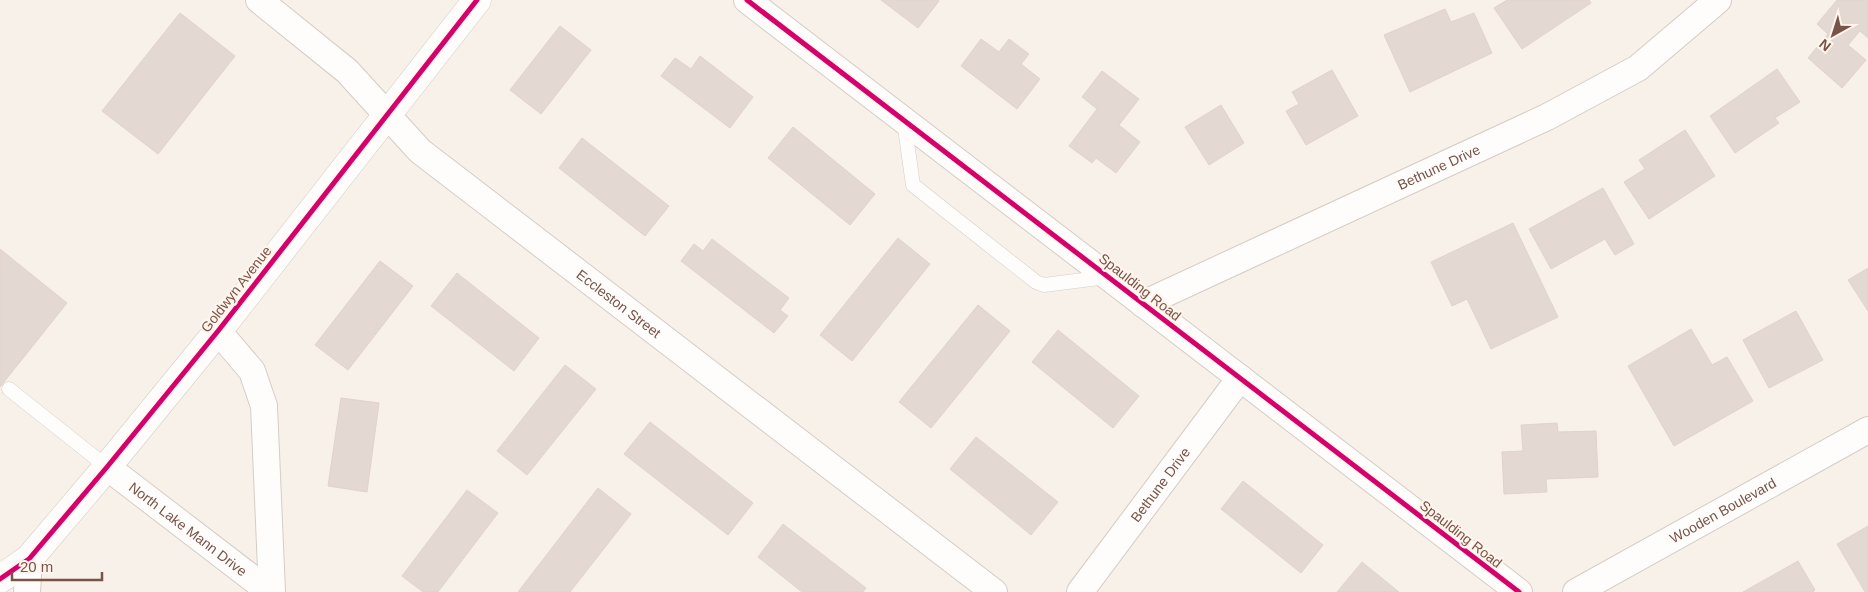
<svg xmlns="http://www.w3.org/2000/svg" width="1868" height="592" font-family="Helvetica,sans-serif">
	<rect width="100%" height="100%" fill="#f7f1ea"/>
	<g fill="#e4d8d2" stroke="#e1d3cc">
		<polygon points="881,0 937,0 939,1 918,28"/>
		<polygon points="1507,0 1589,0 1591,3 1522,49 1494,8"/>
		<polygon points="1837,0 1868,0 1868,38 1860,31 1848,45 1866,60 1842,88 1808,58 1828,34 1817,24"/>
		<polygon points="1445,9 1451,22 1474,13 1492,53 1410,92 1384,35"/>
		<polygon points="180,13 235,56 158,154 102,111"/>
		<polygon points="560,26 591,50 541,114 510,90"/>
		<polygon points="981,39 999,52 1009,39 1029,54 1021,64 1040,79 1017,109 961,66"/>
		<polygon points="700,56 753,97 730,128 661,76 675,58 691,69"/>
		<polygon points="1777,69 1800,102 1775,118 1779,123 1735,153 1710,116"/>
		<polygon points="1332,70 1358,116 1306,145 1286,111 1299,104 1292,92"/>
		<polygon points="1102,71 1139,99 1119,125 1140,142 1116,173 1096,158 1092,163 1069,146 1097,109 1082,97"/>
		<polygon points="1221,105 1244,143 1209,165 1185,127"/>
		<polygon points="793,127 875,194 850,225 768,158"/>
		<polygon points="1685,130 1715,176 1649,219 1624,182 1645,169 1639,160"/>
		<polygon points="582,138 669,206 645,236 559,168"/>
		<polygon points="1603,188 1634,244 1615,255 1605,239 1551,269 1529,229"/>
		<polygon points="1513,223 1558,317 1491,349 1467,299 1452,306 1431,262"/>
		<polygon points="898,238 930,264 852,361 820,335"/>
		<polygon points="712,239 789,298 780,310 788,316 774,333 681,261 694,244 703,251"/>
		<polygon points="0,249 67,303 0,387"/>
		<polygon points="380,261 413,286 348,370 315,345"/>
		<polygon points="1868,268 1868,311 1848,280"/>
		<polygon points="457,273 539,338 514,371 431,306"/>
		<polygon points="978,305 1010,331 931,428 899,402"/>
		<polygon points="1796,311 1823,360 1769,388 1743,340"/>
		<polygon points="1691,329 1712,365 1727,357 1753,401 1674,446 1628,366"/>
		<polygon points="1058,330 1139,396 1113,428 1032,362"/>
		<polygon points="565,365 596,389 527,475 497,451"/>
		<polygon points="341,398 379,403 367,492 328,486"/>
		<polygon points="650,422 753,503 728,535 624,454"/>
		<polygon points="1557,423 1558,432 1596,431 1598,477 1546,479 1547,492 1504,494 1502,452 1523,451 1521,425"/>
		<polygon points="976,437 1058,502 1031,535 950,469"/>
		<polygon points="1243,481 1323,545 1301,573 1221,509"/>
		<polygon points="598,488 631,514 570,592 518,592"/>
		<polygon points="467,490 498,513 438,592 423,592 402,576"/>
		<polygon points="783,524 866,588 863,592 802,592 758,557"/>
		<polygon points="1868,526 1868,592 1865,592 1837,544"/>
		<polygon points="1798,561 1815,590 1813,592 1743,592"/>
		<polygon points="1362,562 1399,592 1337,592"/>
	</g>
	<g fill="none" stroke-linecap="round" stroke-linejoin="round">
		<g stroke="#d6ccc6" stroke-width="15">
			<g id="service">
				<polyline points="904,121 913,185 1036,282 1044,285 1107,277"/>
				<polyline points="9,389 107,467"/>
			</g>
		</g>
		<g stroke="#d6ccc6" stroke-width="28">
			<g id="minor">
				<path id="s1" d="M259,0l88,71 73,80 574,441"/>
				<polyline points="747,0 1519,592"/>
				<path id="s2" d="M1143,304l404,-187 91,-49 80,-68"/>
				<polyline points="218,331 252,371 264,406 272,592"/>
				<path id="s3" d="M107,467l163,125"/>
				<polyline points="27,592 29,559"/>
				<path id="s4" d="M1080,592l160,-214"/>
				<path id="s5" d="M1576,592l292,-162"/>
			</g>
		</g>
		<g stroke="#d6ccc6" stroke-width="29">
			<polyline id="tertiary" points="0,579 29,559 107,467 218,331 477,0"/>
		</g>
		<use href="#service" stroke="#fefdfc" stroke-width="14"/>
		<use href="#minor" stroke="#fefdfc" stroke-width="26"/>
		<use href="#tertiary" stroke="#fefdfc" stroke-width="28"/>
		<g stroke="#fff5ec" stroke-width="8">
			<g id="cycleway">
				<polyline points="747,0 1519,592"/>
				<polyline points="0,579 29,559 107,467 218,331 477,0"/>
			</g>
		</g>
		<use href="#cycleway" stroke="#d6006c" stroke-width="5"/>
	</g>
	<g text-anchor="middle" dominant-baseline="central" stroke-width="4.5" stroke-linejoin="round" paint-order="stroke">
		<g font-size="14" fill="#785348" stroke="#fff5ec">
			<text stroke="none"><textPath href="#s2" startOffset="326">Bethune Drive</textPath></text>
			<text transform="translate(1140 287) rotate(38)">Spaulding Road</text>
			<text transform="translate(236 289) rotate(-52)">Goldwyn Avenue</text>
			<text stroke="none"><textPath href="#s1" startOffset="472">Eccleston Street</textPath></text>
			<text stroke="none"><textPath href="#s4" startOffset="134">Bethune Drive</textPath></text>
			<text stroke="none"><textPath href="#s5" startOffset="168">Wooden Boulevard</textPath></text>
			<text stroke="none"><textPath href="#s3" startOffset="102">North Lake Mann Drive</textPath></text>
			<text transform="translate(1461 534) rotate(38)">Spaulding Road</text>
		</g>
	</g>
	<g transform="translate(1833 35) rotate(219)" stroke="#fff5ec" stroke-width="4" paint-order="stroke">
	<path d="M0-4L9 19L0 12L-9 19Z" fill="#785348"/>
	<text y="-8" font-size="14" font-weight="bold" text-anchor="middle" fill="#785348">N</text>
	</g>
	<path d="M12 572v8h90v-8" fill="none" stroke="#785348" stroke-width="2.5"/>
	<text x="20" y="572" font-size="15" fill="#785348" stroke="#fff5ec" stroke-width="4" paint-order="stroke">20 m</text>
</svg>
